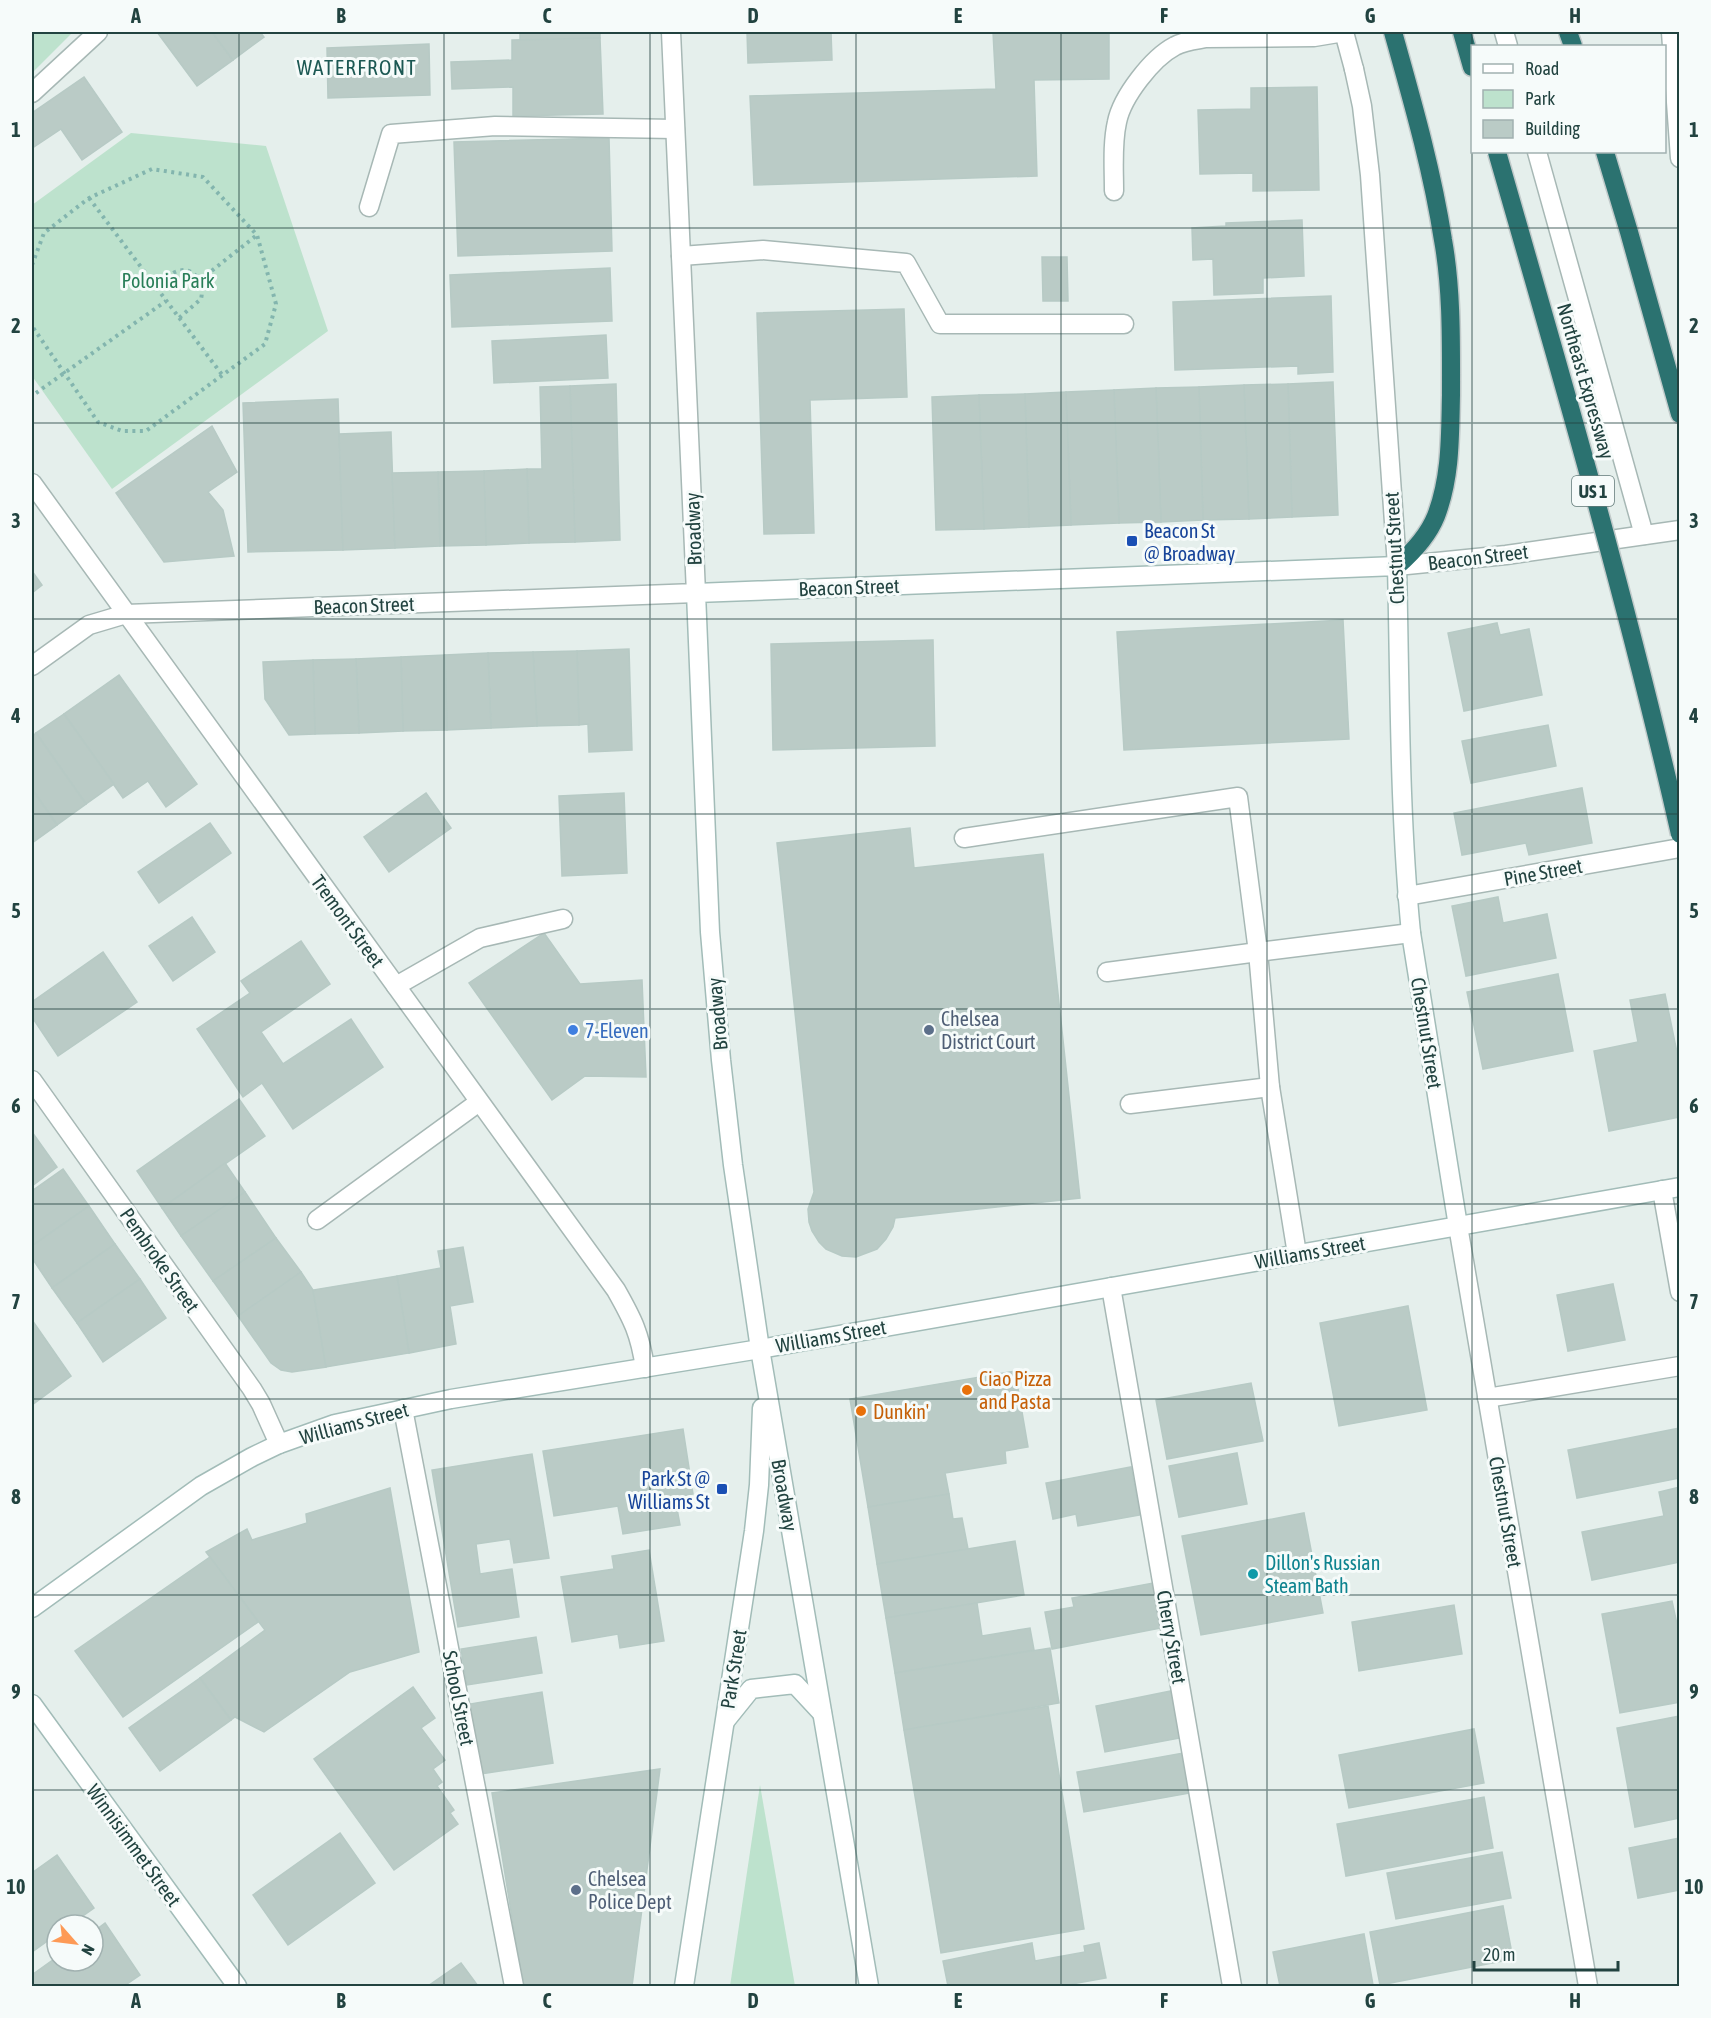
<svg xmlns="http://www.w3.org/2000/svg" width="1711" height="2018" font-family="'Asap Condensed',sans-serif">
	<rect width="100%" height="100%" fill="#e5efec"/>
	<g fill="#bde2cd">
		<polygon points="32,32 73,32 32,73"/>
		<polygon points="131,133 266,146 328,331 112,489 32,376 32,205"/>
		<polygon points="760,1785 795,1986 730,1986"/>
	</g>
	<g fill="#bacbc6" stroke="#b7cac5" stroke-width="1.5">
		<polygon points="157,32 212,32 233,60 197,86"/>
		<polygon points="212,32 260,32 264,37 233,60"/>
		<polygon points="520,32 600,32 600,38 520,41"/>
		<polygon points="747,32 831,32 832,60 748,63"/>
		<polygon points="993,32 1109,32 1109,79 1034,80 1037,176 754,185 750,96 996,89"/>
		<polygon points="600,38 603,114 513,116 513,87 452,89 451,62 512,60 512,40"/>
		<polygon points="429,44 430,95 328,98 327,48"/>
		<polygon points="84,77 122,132 82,160 61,129 34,147 32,143 32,113"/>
		<polygon points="1317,87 1319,190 1253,191 1253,173 1200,174 1198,110 1251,109 1251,88"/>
		<polygon points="609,138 612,251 458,256 454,142"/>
		<polygon points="1302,220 1304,276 1263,278 1263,293 1214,295 1213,259 1193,260 1192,228 1226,226 1226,223"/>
		<polygon points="1042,257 1067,257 1068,301 1043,301"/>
		<polygon points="610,268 612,321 452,327 450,275"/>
		<polygon points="1331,296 1333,372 1298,374 1298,366 1175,370 1173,302"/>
		<polygon points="904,309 907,397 810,400 814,533 764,534 757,313"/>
		<polygon points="606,335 608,378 494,383 492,341"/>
		<polygon points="1333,382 1338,515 1292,517 1288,384"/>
		<polygon points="616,384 620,540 575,542 570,386"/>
		<polygon points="1288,384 1292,517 1249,519 1244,385"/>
		<polygon points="1244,385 1249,519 1203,520 1199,387"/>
		<polygon points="570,386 575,542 529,543 527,469 542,469 540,387"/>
		<polygon points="1199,387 1203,520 1161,522 1156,388"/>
		<polygon points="1156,388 1161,522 1119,523 1114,390"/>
		<polygon points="1114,390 1119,523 1071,525 1066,392"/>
		<polygon points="1066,392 1071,525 1029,527 1025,394"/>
		<polygon points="1025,394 1029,527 984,529 979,395"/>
		<polygon points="979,395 984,529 936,530 932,397"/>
		<polygon points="338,399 343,550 248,552 243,403"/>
		<polygon points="212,426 237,472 208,492 223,510 234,556 164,562 116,493"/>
		<polygon points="391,432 395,548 343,550 339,434"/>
		<polygon points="527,469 529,543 486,545 484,471"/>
		<polygon points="484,471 486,545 440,546 438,472"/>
		<polygon points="438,472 440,546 395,548 392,473"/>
		<polygon points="32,571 42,585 32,593"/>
		<polygon points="1343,620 1349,739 1124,750 1117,632"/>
		<polygon points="1497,623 1500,635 1529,629 1542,695 1464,711 1448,633"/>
		<polygon points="933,640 935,746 773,750 771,644"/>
		<polygon points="629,649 632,750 589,752 588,724 579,725 577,651"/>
		<polygon points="577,651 579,725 537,726 533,652"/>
		<polygon points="533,652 537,726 491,728 488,653"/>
		<polygon points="488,653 491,728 447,730 445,655"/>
		<polygon points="445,655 447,730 403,731 401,657"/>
		<polygon points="401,657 403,731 359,733 356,659"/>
		<polygon points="356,659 359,733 315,734 313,660"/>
		<polygon points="313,660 315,734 289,735 265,699 263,662"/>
		<polygon points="119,675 197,784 166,807 148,781 123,798 64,714"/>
		<polygon points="64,714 114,784 86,804 36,733"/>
		<polygon points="1548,725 1556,766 1471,783 1462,741"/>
		<polygon points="36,733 86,804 57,825 32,789 32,737"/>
		<polygon points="1582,788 1592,843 1529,855 1526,843 1462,855 1454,813"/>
		<polygon points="32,789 57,825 32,843"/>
		<polygon points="426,793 451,828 389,872 364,837"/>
		<polygon points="624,793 627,873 562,876 559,796"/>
		<polygon points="210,823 231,853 159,903 138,872"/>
		<polygon points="910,828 914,868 1043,854 1080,1198 895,1218 893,1227 886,1239 877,1249 856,1257 842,1256 826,1249 819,1242 812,1231 809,1222 808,1209 814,1192 777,843"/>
		<polygon points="1498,897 1503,923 1547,914 1556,958 1466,976 1452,906"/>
		<polygon points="192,917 215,952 173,981 149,946"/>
		<polygon points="544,933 580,984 642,980 646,1077 585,1076 552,1100 469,983"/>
		<polygon points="301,941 330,984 261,1032 283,1064 351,1019 383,1067 293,1129 262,1083 243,1097 197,1029 250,993 241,981"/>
		<polygon points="103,952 137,1002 58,1056 32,1017 32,1002"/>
		<polygon points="1558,974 1573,1051 1483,1069 1467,992"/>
		<polygon points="1665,994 1680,1067 1680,1117 1609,1131 1594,1051 1638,1042 1630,1000"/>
		<polygon points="239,1099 265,1136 162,1208 137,1171"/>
		<polygon points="32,1132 57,1167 32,1186"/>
		<polygon points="225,1163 245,1192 181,1236 162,1208"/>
		<polygon points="63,1169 89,1206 32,1246 32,1191"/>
		<polygon points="245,1192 276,1238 213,1281 181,1236"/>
		<polygon points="89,1206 115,1244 52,1288 32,1258 32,1246"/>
		<polygon points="276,1238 301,1272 238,1316 213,1281"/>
		<polygon points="115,1244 140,1279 77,1323 52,1288"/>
		<polygon points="463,1247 473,1302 450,1306 456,1344 409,1353 397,1276 441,1268 438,1251"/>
		<polygon points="301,1272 313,1290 326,1367 292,1372 281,1370 271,1363 238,1316"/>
		<polygon points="397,1276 409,1353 326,1367 313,1290"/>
		<polygon points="140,1279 166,1318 103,1362 77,1323"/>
		<polygon points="1613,1284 1625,1340 1568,1351 1557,1295"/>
		<polygon points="1408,1306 1427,1410 1339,1426 1320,1323"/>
		<polygon points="32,1320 71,1376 32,1405"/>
		<polygon points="1015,1371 1028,1447 1005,1451 1006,1463 945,1473 949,1494 868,1507 850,1399"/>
		<polygon points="1251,1383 1263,1441 1167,1459 1156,1400"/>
		<polygon points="1680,1428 1680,1478 1577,1498 1568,1450"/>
		<polygon points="683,1429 693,1494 675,1498 680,1525 623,1534 618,1506 554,1516 543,1451"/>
		<polygon points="1237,1453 1247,1504 1179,1517 1169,1466"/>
		<polygon points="532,1454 549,1558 514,1563 510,1539 476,1544 480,1574 512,1569 519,1617 458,1627 432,1470"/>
		<polygon points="1131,1467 1140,1515 1078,1526 1076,1514 1053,1519 1046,1483"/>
		<polygon points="1680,1487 1680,1562 1592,1580 1582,1532 1664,1516 1659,1492"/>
		<polygon points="390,1488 419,1652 350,1672 264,1732 235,1717 231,1720 200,1678 265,1630 206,1552 247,1529 252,1540 307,1523 306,1514"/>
		<polygon points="949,1494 953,1519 962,1518 968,1549 877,1564 868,1507"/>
		<polygon points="1304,1513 1323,1613 1201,1635 1182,1536"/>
		<polygon points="1015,1541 1024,1595 886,1618 877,1564"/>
		<polygon points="649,1550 664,1641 620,1648 618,1634 572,1642 561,1577 614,1569 612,1556"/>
		<polygon points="210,1557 258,1622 123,1717 75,1651"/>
		<polygon points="1153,1583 1161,1628 1052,1649 1045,1612 1074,1607 1072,1598"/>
		<polygon points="1672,1601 1680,1638 1680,1702 1620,1713 1602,1614"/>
		<polygon points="977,1603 982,1636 1030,1628 1034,1650 895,1673 886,1618"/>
		<polygon points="1454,1605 1462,1654 1359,1671 1352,1622"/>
		<polygon points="536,1637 542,1673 467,1685 461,1649"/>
		<polygon points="1050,1648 1059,1703 904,1730 895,1673"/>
		<polygon points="200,1678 231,1720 160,1771 129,1728"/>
		<polygon points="413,1687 435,1718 421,1728 445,1760 433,1769 442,1782 437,1786 454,1810 450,1813 458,1824 394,1870 314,1759"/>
		<polygon points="1171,1691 1180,1738 1105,1752 1096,1706"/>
		<polygon points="542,1692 553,1763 481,1774 470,1704"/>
		<polygon points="1048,1706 1084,1929 941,1953 904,1730"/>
		<polygon points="1680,1716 1680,1818 1635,1827 1617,1728"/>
		<polygon points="1474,1729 1484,1783 1349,1808 1339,1755"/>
		<polygon points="1183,1753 1190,1793 1084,1812 1077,1772"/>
		<polygon points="660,1769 632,1986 523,1986 492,1793"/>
		<polygon points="1484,1797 1493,1848 1346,1876 1337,1824"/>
		<polygon points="340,1833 375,1883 288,1945 253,1895"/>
		<polygon points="1680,1838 1680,1890 1638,1898 1629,1848"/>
		<polygon points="1502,1852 1511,1898 1396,1919 1387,1873"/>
		<polygon points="57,1855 94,1908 70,1925 57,1925 57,1934 32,1952 32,1873"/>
		<polygon points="1503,1906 1513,1959 1380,1985 1370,1932"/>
		<polygon points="105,1923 140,1975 124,1986 32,1986 32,1975 57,1957 57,1961 93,1961 93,1932"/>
		<polygon points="1364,1934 1373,1985 1280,1986 1273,1952"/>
		<polygon points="1032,1943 1035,1961 1085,1952 1084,1946 1099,1943 1106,1978 1072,1984 1072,1986 948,1986 943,1961"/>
		<polygon points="461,1963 478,1986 428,1986"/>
	</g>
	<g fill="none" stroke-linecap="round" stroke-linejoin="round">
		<g stroke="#a7b8b5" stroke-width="21">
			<g id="lane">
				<polyline points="1344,32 1354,69"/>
				<path d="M1114,191c0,-23 -2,-47 3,-69 5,-25 35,-64 58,-76 9,-5 20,-6 31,-8l108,-1 30,-5"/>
				<polyline points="369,207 391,134 495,126 675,129"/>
				<polyline points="681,256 763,250 906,263 940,324 1124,324"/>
				<polyline points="964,838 1238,797 1258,952 1411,933"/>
				<polyline points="1107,972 1258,952 1270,1087 1297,1254"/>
				<polyline points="396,986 480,938 563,919"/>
				<polyline points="1130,1104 1270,1087"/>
				<polyline points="1662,1190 1680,1292"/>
				<polyline points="317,1220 479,1102"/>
				<polyline points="1487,1398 1680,1366"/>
			</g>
		</g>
		<g stroke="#a7b8b5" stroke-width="21">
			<g id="street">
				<polyline points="1504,32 1508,46"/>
				<polyline points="1671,32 1680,158"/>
				<polyline points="1354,69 1362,106 1370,175 1397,566 1506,555 1680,530"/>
				<polyline points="32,93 98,32"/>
				<polyline points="1537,152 1644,535"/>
				<path d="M32,483l584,807c17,30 24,44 29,78"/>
				<polyline points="32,666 89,625 126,614 696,593 671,32"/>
				<polyline points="1407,896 1680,848"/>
				<polyline points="32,1080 252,1389 261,1404 279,1444"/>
				<polyline points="1458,1226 1588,1986"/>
				<polyline points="1111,1287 1232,1986"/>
				<polyline points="403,1409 514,1986"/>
			</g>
		</g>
		<g stroke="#a2bcb8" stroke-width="21">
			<g id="secondary">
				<polyline points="32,1608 201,1486 252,1457 279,1444 335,1424 451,1399 760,1349 1680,1187"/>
				<polyline points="32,1704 237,1986"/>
				<polyline points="726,1720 751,1689 795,1684 822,1713"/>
				<polyline points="684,1986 754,1531 759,1485 762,1408"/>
				<path d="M869,1986l-109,-637 -27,-184 -12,-105 -11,-128 -14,-339 701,-27c3,122 2,245 14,367l47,293"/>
			</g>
		</g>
		<g stroke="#c1caca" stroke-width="21">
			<g id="highway">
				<path d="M1393,32c19,68 39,137 50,208 9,50 8,104 8,155 -1,41 0,82 -15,121 -8,20 -23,36 -39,50"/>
				<polyline points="1462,32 1472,67"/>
				<polyline points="1568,32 1573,46"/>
				<polyline points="1605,152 1629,232 1680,414"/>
			</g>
		</g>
		<g stroke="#83b5ae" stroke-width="4" stroke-dasharray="3 4.5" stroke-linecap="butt">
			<polyline points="89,198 223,376"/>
			<polyline points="32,265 44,233 89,198 152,169 203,177 257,235 276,304 265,344 146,431 122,431 98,422 32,326"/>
			<polyline points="200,280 257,235"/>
			<path d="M155,286c7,-4 13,-10 20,-14 19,-8 30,11 26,27l-22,19"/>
			<polyline points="36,393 166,301"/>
		</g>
		<use href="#lane" stroke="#fff" stroke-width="18"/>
		<use href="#street" stroke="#fff" stroke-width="18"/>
		<use href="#secondary" stroke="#fff" stroke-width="18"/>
		<use href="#highway" stroke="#2b7270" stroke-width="18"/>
		<g stroke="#c1caca" stroke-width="21" stroke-linecap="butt">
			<path id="highway-bridge" d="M1497,152c65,226 131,452 183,682"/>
		</g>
		<use href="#highway-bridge" stroke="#2b7270" stroke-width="18"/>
	</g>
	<path fill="none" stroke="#224340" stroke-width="1.5" stroke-opacity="0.55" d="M239,32v1954M444,32v1954M650,32v1954M856,32v1954M1061,32v1954M1267,32v1954M1472,32v1954M32,228h1648M32,423h1648M32,619h1648M32,814h1648M32,1009h1648M32,1204h1648M32,1399h1648M32,1595h1648M32,1790h1648"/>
	<g fill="#1a4fb4" stroke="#f6fbfa" stroke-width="2">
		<rect x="1126" y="535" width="12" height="12" rx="3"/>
		<rect x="716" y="1483" width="12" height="12" rx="3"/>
	</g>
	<circle fill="#3f7fe0" stroke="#f6fbfa" stroke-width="2" cx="573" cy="1030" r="6"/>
	<g fill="#5c6f8a" stroke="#f6fbfa" stroke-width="2">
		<circle cx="929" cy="1030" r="6"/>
		<circle cx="576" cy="1890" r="6"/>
	</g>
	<g fill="#e8710a" stroke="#f6fbfa" stroke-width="2">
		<circle cx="967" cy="1390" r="6"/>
		<circle cx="861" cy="1411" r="6"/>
	</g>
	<circle fill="#0f9aa8" stroke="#f6fbfa" stroke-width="2" cx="1253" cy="1574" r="6"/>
	<g text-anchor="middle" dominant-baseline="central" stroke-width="6" stroke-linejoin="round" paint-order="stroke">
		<rect fill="#f6fbfa" stroke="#627a78" stroke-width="1.5" x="1572" y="476" width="42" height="30" rx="4.5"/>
		<g font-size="18" font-weight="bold" fill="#224340">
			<text x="1593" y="491">US 1</text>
		</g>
		<g font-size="20" fill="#287e58" stroke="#f6fbfa">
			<text x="168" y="280">Polonia Park</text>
		</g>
		<g font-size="20" fill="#224340" stroke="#f6fbfa">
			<text transform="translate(1586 381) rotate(74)">Northeast Expressway</text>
			<text transform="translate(693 529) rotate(-92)">Broadway</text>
			<text transform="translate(1394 548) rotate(-93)">Chestnut Street</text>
			<text transform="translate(1478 557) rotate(-7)">Beacon Street</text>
			<text transform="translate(849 587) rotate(-2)">Beacon Street</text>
			<text transform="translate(364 605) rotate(-2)">Beacon Street</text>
			<text transform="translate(1543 872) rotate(-10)">Pine Street</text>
			<text transform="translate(348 921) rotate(54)">Tremont Street</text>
			<text transform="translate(717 1014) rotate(-95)">Broadway</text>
			<text transform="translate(1427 1033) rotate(81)">Chestnut Street</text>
			<text transform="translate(1310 1252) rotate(-10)">Williams Street</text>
			<text transform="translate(160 1260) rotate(55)">Pembroke Street</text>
			<text transform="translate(831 1336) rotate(-10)">Williams Street</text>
			<text transform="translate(354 1423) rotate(-15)">Williams Street</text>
			<text transform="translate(785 1495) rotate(80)">Broadway</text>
			<text transform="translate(1506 1512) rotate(80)">Chestnut Street</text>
			<text transform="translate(1172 1637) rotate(80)">Cherry Street</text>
			<text transform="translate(733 1669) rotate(-81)">Park Street</text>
			<text transform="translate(459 1698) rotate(79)">School Street</text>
			<text transform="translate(134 1845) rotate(54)">Winnisimmet Street</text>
		</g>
		<g font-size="20" fill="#164399" stroke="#f6fbfa" text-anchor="start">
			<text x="1144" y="530">Beacon St<tspan x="1144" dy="23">@ Broadway</tspan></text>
			<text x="710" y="1478" text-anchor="end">Park St @<tspan x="710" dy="23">Williams St</tspan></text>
		</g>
		<g font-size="20" fill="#4e5e75" stroke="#f6fbfa" text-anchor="start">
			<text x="941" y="1018">Chelsea<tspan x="941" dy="23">District Court</tspan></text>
			<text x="588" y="1878">Chelsea<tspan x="588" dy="23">Police Dept</tspan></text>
		</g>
		<g font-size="20" fill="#366cbe" stroke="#f6fbfa" text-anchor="start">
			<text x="585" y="1030">7-Eleven</text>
		</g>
		<g font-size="20" fill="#c56008" stroke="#f6fbfa" text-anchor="start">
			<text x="979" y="1378">Ciao Pizza<tspan x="979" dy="23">and Pasta</tspan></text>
			<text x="873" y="1411">Dunkin'</text>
		</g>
		<g font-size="20" fill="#0d838f" stroke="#f6fbfa" text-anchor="start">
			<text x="1265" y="1562">Dillon's Russian<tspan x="1265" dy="23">Steam Bath</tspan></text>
		</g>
		<g font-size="21" letter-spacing="1.5" fill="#1c5853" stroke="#f6fbfa">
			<text x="357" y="67">WATERFRONT</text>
		</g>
	</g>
	<rect width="1711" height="2018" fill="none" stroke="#f6fbfa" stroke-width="66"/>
	<rect x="1471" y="45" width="195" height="108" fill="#f6fbfa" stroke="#a1b1b0" stroke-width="1.5"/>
	<rect x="1483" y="64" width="30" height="9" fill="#ffffff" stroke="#a1b1b0" stroke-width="1.5"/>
	<text x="1525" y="75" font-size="18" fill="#224340">Road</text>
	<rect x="1483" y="90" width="30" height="18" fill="#bde2cd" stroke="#a1b1b0" stroke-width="1.5"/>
	<text x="1525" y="105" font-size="18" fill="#224340">Park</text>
	<rect x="1483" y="120" width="30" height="18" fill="#bacbc6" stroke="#a1b1b0" stroke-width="1.5"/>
	<text x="1525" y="135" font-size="18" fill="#224340">Building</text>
	<g transform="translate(75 1943) rotate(118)"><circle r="28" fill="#f6fbfa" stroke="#a1b1b0" stroke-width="1.5"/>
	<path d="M0-4.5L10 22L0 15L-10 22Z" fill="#fd9a56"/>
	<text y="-9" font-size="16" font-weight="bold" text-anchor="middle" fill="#224340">N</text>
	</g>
	<path d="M1474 1961v9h144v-9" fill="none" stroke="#224340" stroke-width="3"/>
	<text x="1483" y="1961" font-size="18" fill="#224340" stroke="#f6fbfa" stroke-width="4.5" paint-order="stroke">20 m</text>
	<rect x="33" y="33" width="1645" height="1952" fill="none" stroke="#224340" stroke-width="2"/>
	<g font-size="20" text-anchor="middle" font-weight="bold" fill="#224340">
		<text x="136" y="23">A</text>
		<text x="341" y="23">B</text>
		<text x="547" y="23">C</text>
		<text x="753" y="23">D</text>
		<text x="958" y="23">E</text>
		<text x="1164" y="23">F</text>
		<text x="1370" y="23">G</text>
		<text x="1575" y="23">H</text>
		<text x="16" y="137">1</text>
		<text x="1694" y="137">1</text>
		<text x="16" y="333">2</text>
		<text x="1694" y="333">2</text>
		<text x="16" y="528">3</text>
		<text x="1694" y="528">3</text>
		<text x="16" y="723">4</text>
		<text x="1694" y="723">4</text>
		<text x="16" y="918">5</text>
		<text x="1694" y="918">5</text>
		<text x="16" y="1113">6</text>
		<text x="1694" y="1113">6</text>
		<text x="16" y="1309">7</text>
		<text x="1694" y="1309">7</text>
		<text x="16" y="1504">8</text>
		<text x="1694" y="1504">8</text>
		<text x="16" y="1699">9</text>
		<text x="1694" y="1699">9</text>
		<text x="16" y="1894">10</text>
		<text x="1694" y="1894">10</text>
		<text x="136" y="2008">A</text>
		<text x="341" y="2008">B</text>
		<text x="547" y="2008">C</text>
		<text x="753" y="2008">D</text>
		<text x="958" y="2008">E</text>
		<text x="1164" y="2008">F</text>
		<text x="1370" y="2008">G</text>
		<text x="1575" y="2008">H</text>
	</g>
</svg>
